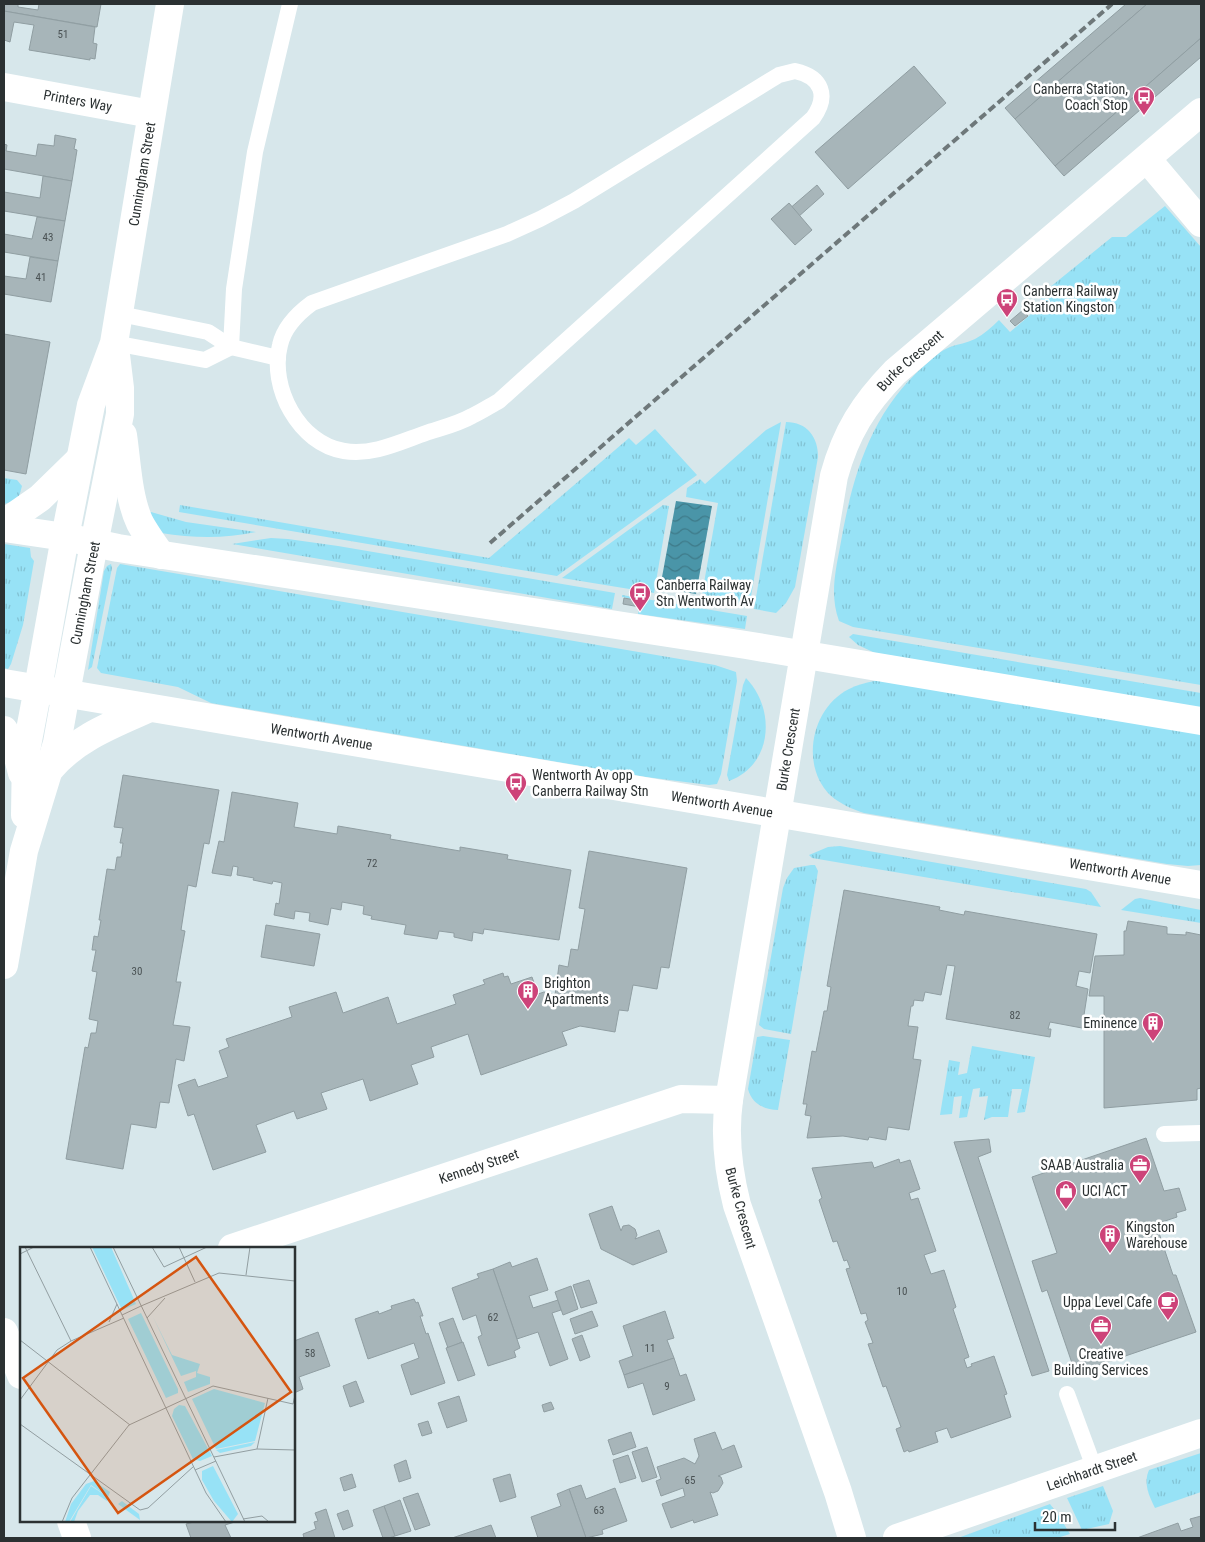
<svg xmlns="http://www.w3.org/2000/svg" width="1205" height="1542" font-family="'Roboto Condensed',sans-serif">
	<defs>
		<pattern id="grass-tufts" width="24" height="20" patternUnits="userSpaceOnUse" patternTransform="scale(1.25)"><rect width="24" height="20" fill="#97e2f6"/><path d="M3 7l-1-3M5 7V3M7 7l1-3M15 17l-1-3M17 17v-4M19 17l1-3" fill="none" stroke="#82c2d3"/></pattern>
		<pattern id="water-waves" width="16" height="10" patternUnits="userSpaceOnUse" patternTransform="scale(1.25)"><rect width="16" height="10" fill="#4a95a8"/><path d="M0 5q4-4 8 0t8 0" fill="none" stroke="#3e7a89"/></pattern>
	</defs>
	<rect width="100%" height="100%" fill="#d7e7eb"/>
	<g fill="url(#grass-tufts)">
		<path d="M1165,206l36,41v438l-348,-58 -14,-6c-9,-25 -4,-48 1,-74 12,-70 30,-134 85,-182 8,-7 15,-14 25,-18 8,-3 17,-4 25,-8 9,-5 17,-12 24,-19l11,12 34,-29 -5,-7 73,-59h14z"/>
		<polygon points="781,422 749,608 701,600 718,503 686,497 687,488 700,479 705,484 766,430"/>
		<path d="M786,422c21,0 32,15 32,35l-23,130 -9,16 -10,10 -22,-4z"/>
		<polygon points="655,429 697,475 557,576 179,512 180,505 489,558 629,438 636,445"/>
		<polygon points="4,478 17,480 22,486 18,500 4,504"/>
		<polygon points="663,505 669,506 654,593 562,578"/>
		<path d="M151,512l35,10 70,10c-33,7 -63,6 -95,1l-14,-19z"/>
		<polygon points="271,538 288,539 338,546 615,593 612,609 232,544"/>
		<polygon points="4,544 30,548 31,557 34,561 23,625 11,664 8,669 4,668"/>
		<polygon points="111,564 112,568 92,667 88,670 104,571 107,566"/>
		<polygon points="120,564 715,665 736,672 737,681 721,774 717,784 709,785 646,777 211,703 178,687 101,673 97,668 117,568"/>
		<polygon points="622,595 747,616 745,629 638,614 641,601 622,597"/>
		<polygon points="853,634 1201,693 1201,708 875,653 858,645 849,637"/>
		<path d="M746,678c30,31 27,87 -17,103l-2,-6 16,-90z"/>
		<path d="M874,681h13l314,53v131l-13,1 -21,-2 -303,-51c-12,-4 -24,-9 -34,-18 -30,-30 -19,-87 19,-106 8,-4 16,-6 25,-8z"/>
		<polygon points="840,846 1086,889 1091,892 1101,907 812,858 809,855 828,847"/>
		<polygon points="811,865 815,865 818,871 791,1034 764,1029 759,1025 783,888 787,878 794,868"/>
		<polygon points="1140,898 1201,910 1201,923 1121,910 1135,899"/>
		<path d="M763,1036l27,4 -12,70c-15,-1 -26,-6 -30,-21l9,-52z"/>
		<polygon points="972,1046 1035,1057 1025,1112 1017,1113 1022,1089 1012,1089 1008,1117 992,1117 984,1120 988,1096 979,1097 980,1088 973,1089 967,1117 959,1118 962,1096 954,1097 952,1114 940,1115 949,1060 960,1062 958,1075 967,1073"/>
		<path d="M1201,1453v39l-46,16c-6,-12 -12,-25 -6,-38z"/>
		<polygon points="1103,1486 1113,1511 1109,1524 1082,1530 1067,1498"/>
		<polygon points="1050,1504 1059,1516 1070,1534 1057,1538 958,1538"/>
	</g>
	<polygon fill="url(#water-waves)" points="676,501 712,506 696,594 660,588"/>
	<g fill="#a7b5b9" stroke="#909ea2">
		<polygon points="4,4 18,4 18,7 38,10 39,4 101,4 97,27 4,11"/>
		<polygon points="1126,4 1147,4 1015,119 1005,108"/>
		<polygon points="1147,4 1201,4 1201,38 1055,166 1015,119"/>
		<polygon points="4,11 95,27 93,43 97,44 95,59 90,58 90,60 29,50 34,25 14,22 10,42 4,40"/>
		<polygon points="1201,38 1201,57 1064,176 1055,166"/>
		<polygon points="914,66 946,103 848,189 815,152"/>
		<polygon points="55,135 76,139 74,149 77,150 72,181 4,169 4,144 7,145 6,151 36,156 38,144 54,146"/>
		<polygon points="43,176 72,181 65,221 4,211 4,192 40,198"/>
		<polygon points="817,185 824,194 789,225 781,216"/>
		<polygon points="789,203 812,230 795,245 771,219"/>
		<polygon points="37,217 65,221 58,261 4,252 4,234 32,239"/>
		<polygon points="30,257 58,261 51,302 4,294 4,276 26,279"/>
		<polygon points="1023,310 1028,316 1015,326 1010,321"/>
		<polygon points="4,334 50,342 26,474 4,470"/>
		<polygon points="624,598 641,601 640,607 623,604"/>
		<polygon points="123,775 219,790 209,844 204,843 196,887 188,885 181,930 185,931 176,982 181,982 173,1025 190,1027 184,1061 176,1059 169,1103 160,1102 156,1128 131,1124 123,1169 66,1159 85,1047 88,1048 91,1033 96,1033 98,1021 89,1019 97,972 92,971 96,950 92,950 94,936 98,937 101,920 99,920 107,869 115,870 117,857 121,857 123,843 120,843 123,828 114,827"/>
		<polygon points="232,792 298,803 294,827 337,834 338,826 391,835 390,839 460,851 460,847 508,855 507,859 571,870 559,940 484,929 483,934 473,932 472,941 454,937 454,933 439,931 437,939 404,934 406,925 371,919 372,916 363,914 364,906 342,902 341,910 331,908 328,925 309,921 310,913 295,911 294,919 274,915 276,903 279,904 282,883 273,881 272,884 253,880 254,878 237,875 238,867 233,866 231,876 212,873 219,841 224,842"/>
		<polygon points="589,851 687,868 669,968 661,967 657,989 633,985 628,1011 619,1010 615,1032 580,1026 562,1032 567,1045 481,1075 468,1034 431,1047 434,1057 411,1065 418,1084 370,1101 363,1079 321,1093 327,1109 297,1119 294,1111 256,1125 266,1152 213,1170 194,1114 188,1116 178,1085 195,1079 198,1087 228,1077 219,1051 229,1047 226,1039 292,1017 289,1007 336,992 343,1013 388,997 397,1024 456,1004 453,995 485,984 483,980 503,973 504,977 508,976 511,984 532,977 538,994 544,992 555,995 559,965 568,967 571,949 578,950 585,909 579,908"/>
		<polygon points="844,890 940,907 939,910 964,915 965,911 1097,934 1090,973 1079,971 1076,986 1088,989 1082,1028 1050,1022 1048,1029 1051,1029 1050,1037 946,1019 955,966 947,965 941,995 925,992 923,1001 914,1000 913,1006 911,1006 908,1026 918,1027 913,1059 921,1060 909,1130 888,1127 886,1140 869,1137 868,1140 843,1136 807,1138 811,1116 805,1115 807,1104 803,1104 812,1051 816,1052 824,1011 827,1011 831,987 827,986"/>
		<polygon points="1128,921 1167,927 1167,934 1186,935 1186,932 1201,935 1201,1088 1197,1089 1197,1100 1104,1108 1104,996 1089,996 1095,956 1124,955 1124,931 1126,931"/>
		<polygon points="266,925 320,934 314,966 261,957"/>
		<polygon points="1146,1138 1164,1191 1179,1188 1186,1210 1176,1213 1177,1217 1156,1224 1173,1275 1176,1275 1196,1332 1087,1369 1086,1365 1074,1369 1047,1290 1042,1292 1032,1261 1057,1253 1032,1177"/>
		<polygon points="989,1139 991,1152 978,1157 1049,1371 1032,1376 954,1142"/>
		<polygon points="899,1159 900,1163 910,1160 920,1189 909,1193 911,1200 918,1198 936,1251 924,1255 931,1274 944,1270 956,1307 953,1309 969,1357 964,1359 967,1368 972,1366 971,1364 994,1356 1007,1394 1004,1395 1011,1417 951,1438 947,1428 935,1432 938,1442 909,1452 908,1450 904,1452 896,1429 901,1427 886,1386 883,1387 868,1344 873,1343 865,1322 868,1320 866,1313 861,1314 846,1269 850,1268 847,1260 844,1261 837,1241 833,1242 819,1200 822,1198 812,1168 872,1162 874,1168"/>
		<polygon points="612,1206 621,1231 623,1226 629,1225 635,1229 637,1235 635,1239 659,1230 667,1252 633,1265 601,1249 589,1214"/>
		<polygon points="537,1258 548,1290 529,1296 533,1308 558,1300 561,1310 552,1313 568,1359 550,1366 538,1332 517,1339 493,1269 510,1262 512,1267"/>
		<polygon points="493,1269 520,1348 514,1351 516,1357 488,1366 478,1337 482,1335 476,1315 463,1320 452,1288 479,1278 477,1274"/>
		<polygon points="589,1280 597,1303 581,1308 573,1285"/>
		<polygon points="571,1286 578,1309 563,1315 555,1292"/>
		<polygon points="414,1299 416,1303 418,1302 423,1316 420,1316 426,1334 428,1333 445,1383 411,1395 401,1365 419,1358 414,1343 368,1359 355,1319 378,1311 379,1314 392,1309 391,1306"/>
		<polygon points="592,1311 598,1326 575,1334 570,1319"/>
		<polygon points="665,1311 674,1338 667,1340 674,1358 624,1375 619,1361 633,1356 623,1326"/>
		<polygon points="453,1318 462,1342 448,1348 439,1323"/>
		<polygon points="318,1332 330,1366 299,1377 303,1389 294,1393 294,1341"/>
		<polygon points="582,1335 590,1357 580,1361 572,1339"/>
		<polygon points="463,1342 475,1375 458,1381 446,1348"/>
		<polygon points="674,1358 680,1376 686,1374 695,1400 653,1415 643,1383 628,1388 624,1375"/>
		<polygon points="356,1381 364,1402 350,1407 343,1386"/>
		<polygon points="459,1396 467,1421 447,1428 438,1403"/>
		<polygon points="551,1402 554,1409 544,1412 542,1405"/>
		<polygon points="428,1421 432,1433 422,1436 418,1424"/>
		<polygon points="631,1432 636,1447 613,1455 608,1440"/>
		<polygon points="715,1432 722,1450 734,1445 742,1467 718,1476 721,1477 723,1483 718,1491 713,1493 710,1492 718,1515 694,1523 693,1520 671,1528 662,1504 685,1496 683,1488 661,1496 656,1481 661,1479 657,1467 684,1458 695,1464 699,1456 694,1439"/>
		<polygon points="647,1447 657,1477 642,1482 632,1452"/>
		<polygon points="628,1455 636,1478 620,1483 613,1460"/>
		<polygon points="406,1460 411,1478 399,1482 394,1465"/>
		<polygon points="352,1474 356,1487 344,1491 340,1478"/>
		<polygon points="510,1474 516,1497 500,1502 493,1479"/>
		<polygon points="581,1485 586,1499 615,1488 627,1521 602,1530 603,1534 586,1538 569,1489"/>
		<polygon points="569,1489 586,1538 538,1538 531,1517 561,1506 557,1494"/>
		<polygon points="418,1493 430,1525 415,1530 403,1498"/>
		<polygon points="400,1500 411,1531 395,1536 384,1506"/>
		<polygon points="384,1506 395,1536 389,1538 383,1538 373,1510"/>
		<polygon points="326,1509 335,1538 304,1538 303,1534 316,1529 314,1522 318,1521 315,1513"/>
		<polygon points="348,1510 353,1526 343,1530 337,1514"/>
		<polygon points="1201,1516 1201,1538 1137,1538 1178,1523 1181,1531 1193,1527 1190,1519"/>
		<polygon points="198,1521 238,1521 225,1525 231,1538 191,1538 186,1524"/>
		<polygon points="491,1525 496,1538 452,1538"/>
	</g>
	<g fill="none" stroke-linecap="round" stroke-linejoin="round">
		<g stroke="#fff" stroke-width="16">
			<path d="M795,71c27,6 34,25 18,47l-314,283c-9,5 -18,11 -27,15 -14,8 -31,12 -46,17 -26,9 -54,23 -82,18 -45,-7 -75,-64 -64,-106 4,-18 17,-31 32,-42l195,-69 33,-15 34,-18 195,-120 10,-6z"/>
			<polyline points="120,314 208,332 231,347 278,358"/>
			<polyline points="114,343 205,360 231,347"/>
			<polyline points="231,347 234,289 255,152 290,4"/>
			<polyline points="1164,1134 1201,1133"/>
			<polyline points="1067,1394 1095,1470"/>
		</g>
		<g stroke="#fff" stroke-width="28">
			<path id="s1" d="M4,87l147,27"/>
			<polyline points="1147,159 1201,223"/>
			<path d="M123,435c4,27 5,63 17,88 6,11 14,22 21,32"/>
			<polyline points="4,523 40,498 80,459"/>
			<path id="s2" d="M65,537l26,-132 23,-62 56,-339"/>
			<polyline points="94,544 120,414 120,388 115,347"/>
			<polyline points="4,730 17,754 22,773"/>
			<path d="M50,769c26,-31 64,-45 100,-61"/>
			<polyline points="25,815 26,751 38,688"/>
			<polyline points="4,965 24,851 57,743 66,693"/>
			<path id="s3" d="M232,1248l449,-149 48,1"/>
			<polyline points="4,1332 21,1375"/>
			<polyline points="71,1521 77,1538"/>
			<path id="s4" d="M852,1538l-14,-46 -101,-287c-9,-35 -13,-69 -8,-105l105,-624c12,-44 30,-72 61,-104l306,-260"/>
			<path id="s5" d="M897,1538l304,-105"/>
		</g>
		<g stroke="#fff" stroke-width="28">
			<polyline points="4,528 65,537 118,548 746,645 1201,721"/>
			<path id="s6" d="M4,683l1197,202"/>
			<polyline points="38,688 65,537"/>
			<polyline points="66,693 94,544"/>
		</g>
		<polyline stroke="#6e787a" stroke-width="4" stroke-dasharray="8 4" stroke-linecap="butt" points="490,543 1112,4"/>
	</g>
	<defs>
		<g id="bus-pin" transform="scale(1.125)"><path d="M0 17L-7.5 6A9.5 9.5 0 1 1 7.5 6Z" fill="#cd4379" stroke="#fff"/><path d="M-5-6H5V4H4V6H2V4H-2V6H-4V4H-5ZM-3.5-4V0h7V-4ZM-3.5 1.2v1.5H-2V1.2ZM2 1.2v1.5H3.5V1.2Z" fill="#fff"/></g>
		<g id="building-pin" transform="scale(1.125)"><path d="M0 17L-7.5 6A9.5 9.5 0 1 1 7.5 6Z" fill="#cd4379" stroke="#fff"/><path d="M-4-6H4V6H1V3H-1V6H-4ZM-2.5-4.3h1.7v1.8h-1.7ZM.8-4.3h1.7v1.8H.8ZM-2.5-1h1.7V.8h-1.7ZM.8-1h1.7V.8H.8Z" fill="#fff"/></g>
		<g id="office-pin" transform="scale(1.125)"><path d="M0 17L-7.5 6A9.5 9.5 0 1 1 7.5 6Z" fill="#cd4379" stroke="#fff"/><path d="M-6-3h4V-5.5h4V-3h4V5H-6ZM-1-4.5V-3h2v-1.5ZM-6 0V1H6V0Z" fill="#fff"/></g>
		<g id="shop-pin" transform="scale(1.125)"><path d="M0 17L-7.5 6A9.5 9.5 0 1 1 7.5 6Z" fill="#cd4379" stroke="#fff"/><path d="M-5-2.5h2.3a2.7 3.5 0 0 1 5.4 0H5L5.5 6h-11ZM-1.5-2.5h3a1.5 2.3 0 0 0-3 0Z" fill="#fff"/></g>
		<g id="cafe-pin" transform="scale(1.125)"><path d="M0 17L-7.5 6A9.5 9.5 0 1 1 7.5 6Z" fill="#cd4379" stroke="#fff"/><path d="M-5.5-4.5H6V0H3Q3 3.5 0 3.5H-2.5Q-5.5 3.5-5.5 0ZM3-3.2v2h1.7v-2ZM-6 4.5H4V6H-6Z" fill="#fff"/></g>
	</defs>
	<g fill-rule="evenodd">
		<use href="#bus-pin" x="1144" y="97"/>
		<use href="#bus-pin" x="1007" y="299"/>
		<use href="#bus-pin" x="640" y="593"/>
		<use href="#bus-pin" x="516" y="783"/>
		<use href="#building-pin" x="528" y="991"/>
		<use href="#building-pin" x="1153" y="1023"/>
		<use href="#office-pin" x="1140" y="1165"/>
		<use href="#shop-pin" x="1066" y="1191"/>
		<use href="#building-pin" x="1110" y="1235"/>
		<use href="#cafe-pin" x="1168" y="1302"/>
		<use href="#office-pin" x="1101" y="1326"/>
	</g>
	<g text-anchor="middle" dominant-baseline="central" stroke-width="5" stroke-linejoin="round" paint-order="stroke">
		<g font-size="11" fill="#4a5254">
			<text x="63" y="34">51</text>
			<text x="48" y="237">43</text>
			<text x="41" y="277">41</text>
			<text x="372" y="863">72</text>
			<text x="137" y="971">30</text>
			<text x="1015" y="1015">82</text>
			<text x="902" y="1291">10</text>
			<text x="493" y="1317">62</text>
			<text x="650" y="1348">11</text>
			<text x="310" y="1353">58</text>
			<text x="667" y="1386">9</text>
			<text x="690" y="1480">65</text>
			<text x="599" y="1510">63</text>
		</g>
		<g font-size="14" fill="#2b3132" stroke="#fff" text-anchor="start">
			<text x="1128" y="89" text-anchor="end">Canberra Station,<tspan x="1128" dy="16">Coach Stop</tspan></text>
			<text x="1023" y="291">Canberra Railway<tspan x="1023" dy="16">Station Kingston</tspan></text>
			<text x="656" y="585">Canberra Railway<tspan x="656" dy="16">Stn Wentworth Av</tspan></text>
			<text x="532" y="775">Wentworth Av opp<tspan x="532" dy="16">Canberra Railway Stn</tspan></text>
			<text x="544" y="983">Brighton<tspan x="544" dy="16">Apartments</tspan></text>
			<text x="1137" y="1023" text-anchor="end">Eminence</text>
			<text x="1124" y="1165" text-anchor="end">SAAB Australia</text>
			<text x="1082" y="1191">UCI ACT</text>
			<text x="1126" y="1227">Kingston<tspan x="1126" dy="16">Warehouse</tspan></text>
			<text x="1152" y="1302" text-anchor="end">Uppa Level Cafe</text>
			<text x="1101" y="1354" text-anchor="middle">Creative<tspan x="1101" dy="16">Building Services</tspan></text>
		</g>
		<g font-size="14" fill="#2b3132" stroke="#fff">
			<text stroke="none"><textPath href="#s1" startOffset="75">Printers Way</textPath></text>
			<text stroke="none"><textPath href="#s2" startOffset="372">Cunningham Street</textPath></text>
			<text stroke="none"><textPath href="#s4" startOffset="1232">Burke Crescent</textPath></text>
			<text transform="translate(85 593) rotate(-79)">Cunningham Street</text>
			<text stroke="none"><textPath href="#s6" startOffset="322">Wentworth Avenue</textPath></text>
			<text stroke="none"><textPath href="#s4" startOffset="814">Burke Crescent</textPath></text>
			<text stroke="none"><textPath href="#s6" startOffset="728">Wentworth Avenue</textPath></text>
			<text stroke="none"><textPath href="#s6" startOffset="1132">Wentworth Avenue</textPath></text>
			<text stroke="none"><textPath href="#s3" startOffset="260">Kennedy Street</textPath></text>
			<text transform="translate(741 1208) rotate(75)">Burke Crescent</text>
			<text stroke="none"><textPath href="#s5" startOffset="206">Leichhardt Street</textPath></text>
		</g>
	</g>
	<g transform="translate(20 1247)">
		<rect width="275" height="275" fill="#d7e7eb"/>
		<path d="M72,0h19l25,57 -14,6zM121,66l37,76v4l-12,5 -38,-79zM133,70l19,38 28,9 -3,9 13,4v7l-22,8 -4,-10 12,-5v-6l-15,5zM194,142l51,14 -10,38 -39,8 -24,-50zM159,158l6,1 27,50 -12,5 -7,-2 -21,-43 2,-7zM235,195l-4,4 -31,7 -4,-3zM193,219l25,48 -6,8 -18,-21 -12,-21v-9zM74,234l16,11 -2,5 -17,-12 -22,37h-4l6,-18 15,-20zM102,254l17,13 1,6 -22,-16z" fill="#97e2f6"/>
		<path d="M71,239l17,11 -1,4 -9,-6h-8l-12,16 -4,11h-4z" fill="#97e2f6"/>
		<path fill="none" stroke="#929ea1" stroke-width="1" d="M5,0l46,94M70,0l116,246 20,29M93,0l132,275M132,0l12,20 43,-20M159,0l16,35M0,7l14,-7M226,28l4,-28M121,59l78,-33 76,8M102,68l19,-9M127,71l18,-20M89,75l8,-18M0,93l110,85M0,153l37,-50 14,-9 53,-23M0,177l120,86 8,-2 46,-42M237,202l11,-51M194,210l43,-8 38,1M175,223l21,-9M223,272l19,-3 7,6M42,275l10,-24 57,-73 84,-39 80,18 2,-9"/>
		<path fill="#d55510" fill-opacity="0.15" stroke="#d55510" stroke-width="2.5" d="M176,10l95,135 -173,121 -95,-135z"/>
		<rect width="275" height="275" fill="none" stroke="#2b3132" stroke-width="2.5"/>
	</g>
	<rect width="1205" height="1542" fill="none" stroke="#2b3132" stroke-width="10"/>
	<path d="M1035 1522v8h80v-8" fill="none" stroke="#2b3132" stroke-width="2.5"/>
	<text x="1042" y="1522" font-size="15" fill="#2b3132" stroke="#ffffff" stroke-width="4" paint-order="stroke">20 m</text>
</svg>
